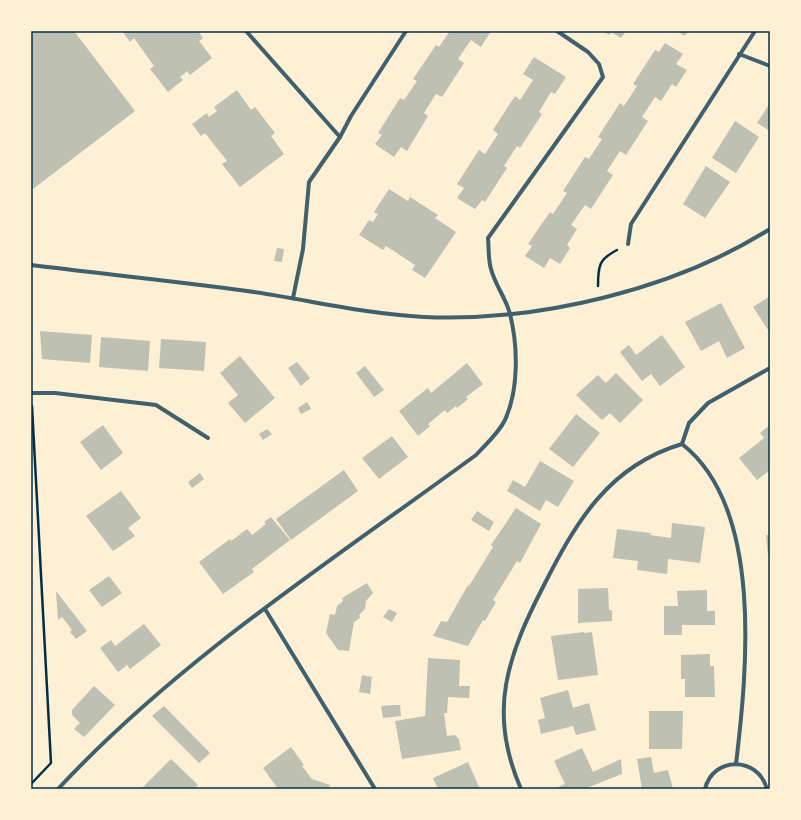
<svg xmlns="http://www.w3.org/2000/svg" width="801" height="820" font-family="Lora,serif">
	<rect width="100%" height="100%" fill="#fdf0d5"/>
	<g fill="#bec0b2">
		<polygon points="31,31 74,31 135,111 33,189 31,189"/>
		<polygon points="122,31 198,31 203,38 199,41 212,58 190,75 187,71 180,77 183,80 168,92 150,69 154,66 134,38 130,42"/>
		<polygon points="450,31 491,31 481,47 471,40 458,59 464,63 442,97 436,94 424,113 428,116 407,151 401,147 394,157 375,144 382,135 378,133 400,98 404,100 417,81 413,79 436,45 439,47"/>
		<polygon points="603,31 626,31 621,38 611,32 609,35"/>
		<polygon points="678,31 689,31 684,36"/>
		<polygon points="665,43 683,54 676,64 687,70 676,87 672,84 661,101 655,97 642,117 648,121 626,155 620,151 607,171 613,175 591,209 585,205 571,225 577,229 567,245 570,248 560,264 550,258 544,268 525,256 532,246 528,244 550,212 553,214 567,193 563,191 585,157 589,159 602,139 598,137 620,103 624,106 637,86 633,84 655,50 659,52"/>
		<polygon points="534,57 566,77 555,94 551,92 539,112 542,114 520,148 517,146 504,166 507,168 485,202 482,200 475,209 457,198 464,188 457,184 479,150 485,154 498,134 493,130 515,96 520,100 533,80 523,74"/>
		<polygon points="237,90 251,110 255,107 275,133 271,136 284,154 240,187 222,164 227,161 205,133 201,136 192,124 207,113 209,117 217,111 214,107"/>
		<polygon points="770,103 770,131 757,123"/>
		<polygon points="735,121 759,137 736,173 712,158"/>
		<polygon points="706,166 730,182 705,218 683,204"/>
		<polygon points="389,189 408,201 410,197 438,215 435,218 456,232 425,278 412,270 415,265 386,246 383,250 359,235 369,220 373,222 378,214 374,212"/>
		<polygon points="277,248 284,249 282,262 274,261"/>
		<polygon points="770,296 770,333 753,307"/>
		<polygon points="721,303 745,348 727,358 719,341 701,351 685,322"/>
		<polygon points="40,331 92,335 90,363 42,359"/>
		<polygon points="662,335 685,367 660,386 651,374 642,381 620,352 629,345 636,355"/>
		<polygon points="101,337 150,341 148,371 99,367"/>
		<polygon points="161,339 206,342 204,371 159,368"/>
		<polygon points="240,356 275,398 245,423 228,403 238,395 220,373"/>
		<polygon points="297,362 310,378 301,386 288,368"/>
		<polygon points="467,363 483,384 466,397 468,399 457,408 456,406 447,413 445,410 428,424 430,426 418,436 399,411 428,388 431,393"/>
		<polygon points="365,366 384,390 374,397 356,373"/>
		<polygon points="616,373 643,400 620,423 610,413 602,420 576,395 598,375 606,383"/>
		<polygon points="307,402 311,409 301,414 298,408"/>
		<polygon points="576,414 600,433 573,467 549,449"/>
		<polygon points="103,425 123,453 101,470 80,442"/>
		<polygon points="770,425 770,470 757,480 739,458 764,438 760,433"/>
		<polygon points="267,429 272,434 263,440 259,434"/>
		<polygon points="392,436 408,457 379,479 362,458"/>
		<polygon points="540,461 574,481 558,507 546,500 540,511 507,491 513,480 525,487"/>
		<polygon points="344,470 358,491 291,540 276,519"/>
		<polygon points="200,473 204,479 192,488 188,482"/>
		<polygon points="121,491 141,518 128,528 135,536 113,551 86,516"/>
		<polygon points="516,508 541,524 520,563 517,561 493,600 496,602 485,621 483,620 468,646 433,636 441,621 447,622 468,585 469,586 493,547 491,545"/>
		<polygon points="477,511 494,522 489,531 471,520"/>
		<polygon points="271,517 290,540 252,569 254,572 223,594 199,562 230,539 231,541 247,529 252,535 266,524 264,522"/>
		<polygon points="672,523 705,527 700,563 668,559 667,574 637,570 638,561 613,558 617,529 651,533 650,535 671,538"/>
		<polygon points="766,535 770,535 770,555 768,555"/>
		<polygon points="109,576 122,593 102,607 89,590"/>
		<polygon points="367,583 373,593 366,601 365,609 359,615 360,618 354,622 349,651 338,650 326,633 330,614 335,615 337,606 343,601 342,598"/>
		<polygon points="608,588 609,610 612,610 612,621 578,623 578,589"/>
		<polygon points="707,590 707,611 715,611 715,625 682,625 682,635 664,635 664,606 678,606 677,591"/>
		<polygon points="56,591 87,631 76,639 70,632 72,630 62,617 58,620"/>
		<polygon points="389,609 397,613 392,622 383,617"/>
		<polygon points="144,624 161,645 130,669 127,665 118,672 100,648 111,640 115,646"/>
		<polygon points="584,632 584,633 592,632 598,675 558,680 551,636"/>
		<polygon points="710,654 710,666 714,666 715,697 685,697 685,679 681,679 681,655"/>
		<polygon points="428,658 460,660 459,686 470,686 469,698 448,697 447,713 444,713 447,736 455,735 459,739 461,750 402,759 395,721 425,716"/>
		<polygon points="362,675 372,677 370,694 359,692"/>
		<polygon points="94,686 115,705 84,737 74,729 80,723 72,715 72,710"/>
		<polygon points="568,690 573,708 589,703 596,730 576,735 573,726 541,734 538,720 545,718 540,698"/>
		<polygon points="393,705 400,705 401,716 383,718 381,706"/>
		<polygon points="164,706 210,753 199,763 152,716"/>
		<polygon points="649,711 683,711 682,749 649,749"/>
		<polygon points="291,747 304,765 302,766 312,779 330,785 328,789 278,789 263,768"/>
		<polygon points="582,748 593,772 621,759 622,774 584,789 554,789 565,784 554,761"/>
		<polygon points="651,757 654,773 668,770 673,789 642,789 637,759"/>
		<polygon points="171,759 198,785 193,789 141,789"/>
		<polygon points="468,762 480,789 438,789 433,778"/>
	</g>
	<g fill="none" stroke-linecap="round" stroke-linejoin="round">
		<g stroke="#003049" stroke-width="2.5">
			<path d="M598,286c0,-20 1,-27 19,-36"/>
			<polyline points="31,784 51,763 32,406"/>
		</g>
		<g stroke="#3f606c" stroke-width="4">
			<polyline points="246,31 340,137"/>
			<polyline points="739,54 770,66"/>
			<polyline points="628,244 631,224 755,31"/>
			<path d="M31,265c72,9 144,16 216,26 58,8 117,23 177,26 114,5 249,-27 346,-88"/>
			<polyline points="293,298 303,249 309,182 340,137 351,116 406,31"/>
			<polyline points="31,393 55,393 156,405 208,438"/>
			<path d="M682,444c82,64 65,228 54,320"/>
			<polyline points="265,609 375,789"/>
			<path d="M58,789c120,-129 276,-230 418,-334 10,-11 22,-21 29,-35 14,-31 13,-74 5,-106 -4,-16 -15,-29 -19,-45 -3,-10 -2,-21 -3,-31l115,-161 -4,-13 -11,-12 -31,-21"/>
			<path d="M521,789c-14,-32 -21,-69 -15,-104 6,-35 21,-67 37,-98 33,-65 65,-121 139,-143l7,-21 19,-20 62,-35"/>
			<path d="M705,789c8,-33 53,-33 62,0"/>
		</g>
	</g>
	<rect width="801" height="820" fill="none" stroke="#fdf0d5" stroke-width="64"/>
	<rect x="32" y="32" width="737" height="756" fill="none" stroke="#003049" stroke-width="1.5"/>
</svg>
